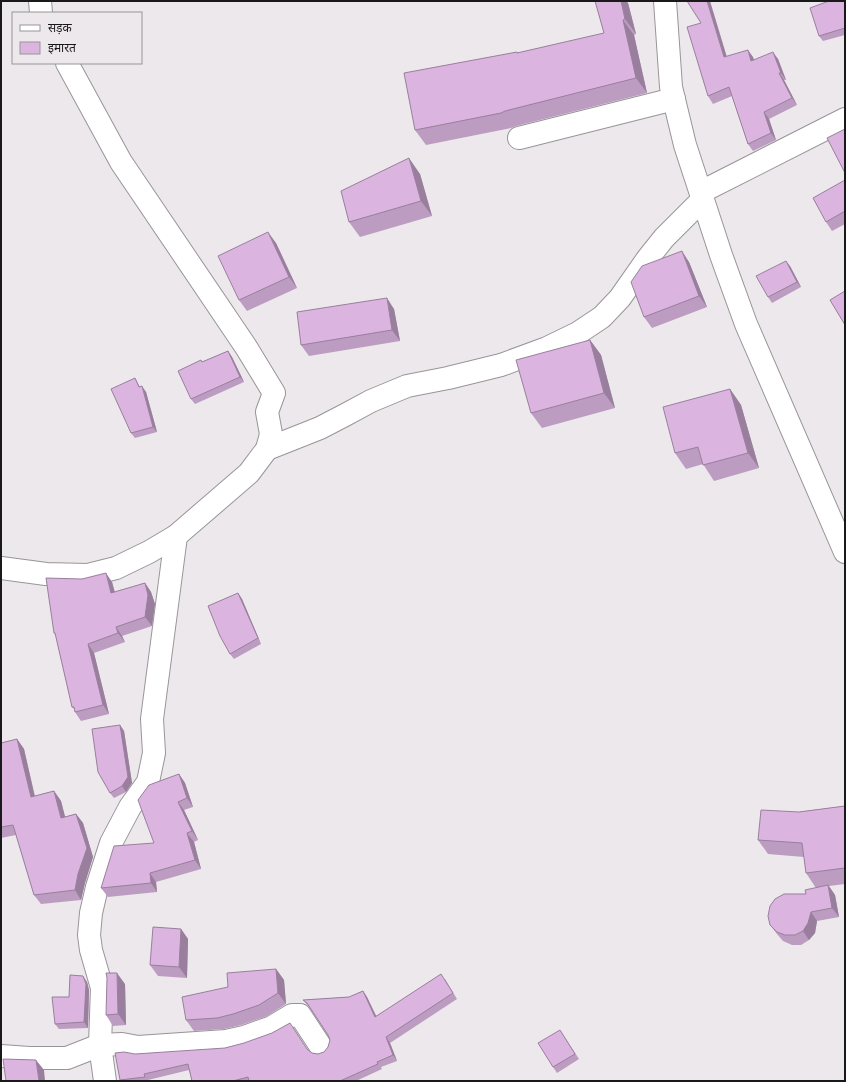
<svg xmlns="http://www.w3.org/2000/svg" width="846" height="1082" font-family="Commissioner,'Noto Sans Devanagari',sans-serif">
	<rect width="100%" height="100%" fill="#ece8ec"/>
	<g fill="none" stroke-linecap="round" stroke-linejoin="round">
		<g stroke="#989598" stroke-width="24">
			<g id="minor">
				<polyline points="40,1 41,13"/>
				<polyline points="665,1 671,87 685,145 721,255 746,324 845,552"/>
				<polyline points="519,138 674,99"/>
				<polyline points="701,192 845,119"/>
				<polyline points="267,449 320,428 345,415 371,401 407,386 448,378 501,365 547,348 578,333 602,317 620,298 648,258 664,238 703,199"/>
				<polyline points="1,568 46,574 88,575 116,568 149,552 176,536 249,473 267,449 271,434 267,412 274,393 246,347 121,162 67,63"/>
				<polyline points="1,1056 29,1058 67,1058 100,1045 122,1044 138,1047 226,1041 244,1037 272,1027 292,1015 300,1015 321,1047"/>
				<polyline points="105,1081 100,1045 102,988 91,950 89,935 91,913 97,887 111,843 130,807 148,782 154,753 152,719 176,536"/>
			</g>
		</g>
		<use href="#minor" stroke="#fff" stroke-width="22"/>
	</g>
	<g fill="#bc9cc1">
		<polygon points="595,1 626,1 628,3 636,34 634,35 647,93 516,126 511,128 426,145 415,130 604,33"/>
		<polygon points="845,1 845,35 823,41 819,36"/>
		<polygon points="727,56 753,57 754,60 778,59 786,80 784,80 797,105 769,119 776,140 753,151 748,144 732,96 713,104 708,96"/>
		<polygon points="420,174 432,216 360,237 349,222"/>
		<polygon points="845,180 845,224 832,231 826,222"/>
		<polygon points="276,243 297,288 247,311 239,300"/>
		<polygon points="689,262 707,307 652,328 644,317"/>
		<polygon points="790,266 801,287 772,303 768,297"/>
		<polygon points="394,309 400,341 309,356 301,345"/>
		<polygon points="590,340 601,355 615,408 542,428 531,413"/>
		<polygon points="228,351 232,357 244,382 195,404 191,399 202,362"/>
		<polygon points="135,378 140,387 146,392 157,432 135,438 131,433"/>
		<polygon points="730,389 741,405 759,468 714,481 703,464 686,469 675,453"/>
		<polygon points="112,582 115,592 145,583 151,592 155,604 152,626 122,636 125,642 94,653 109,714 81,721 75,712 74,709 72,707 56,636 54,633"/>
		<polygon points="238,593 242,599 261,644 234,659 230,654"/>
		<polygon points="120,725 124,731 132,783 126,792 114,798 110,793"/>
		<polygon points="17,739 24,749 35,796 54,791 61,801 65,817 76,814 83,823 93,857 85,883 81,900 41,904 34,895 16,835 1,838 1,743"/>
		<polygon points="179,774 185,783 193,807 184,810 198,840 194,842 201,869 156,882 157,892 108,897 101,888 154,843"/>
		<polygon points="845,806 845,884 829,886 835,895 839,917 817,921 815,933 809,940 801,945 792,945 783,941 777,934 770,925 806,894 816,888 806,873 804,857 768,854 758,840 799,812"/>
		<polygon points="181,929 188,939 187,978 158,976 150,965"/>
		<polygon points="276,969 284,980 286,1004 267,1016 241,1025 224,1029 194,1031 186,1020 228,987"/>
		<polygon points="445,979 457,999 390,1043 397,1061 381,1067 382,1069 356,1081 192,1081 189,1070 148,1080 149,1081 121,1081 120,1080 135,1054 307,1049 312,1053 318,1054 324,1052 328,1047 330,1040 328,1035 310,1008 303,1000 349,997 363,991 367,997 376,1016"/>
		<polygon points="87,982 89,990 88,1028 59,1029 55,1024 69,997"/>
		<polygon points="125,984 126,1025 113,1026 106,1015"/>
		<polygon points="560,1030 579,1059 557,1073 553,1067"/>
	</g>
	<g fill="#997f9d">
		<polygon points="621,1 626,1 628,3 636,34 625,19"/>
		<polygon points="707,1 710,1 729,64 724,57"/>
		<polygon points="623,20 634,35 647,93 636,78"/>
		<polygon points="748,50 753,57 756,68 751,61"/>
		<polygon points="773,52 778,59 786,80 781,73"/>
		<polygon points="779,73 784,80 797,105 792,98"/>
		<polygon points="764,112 769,119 776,140 771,133"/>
		<polygon points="409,158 420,174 432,216 421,201"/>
		<polygon points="268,232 276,243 297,288 289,277"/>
		<polygon points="682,251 689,262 707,307 699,296"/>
		<polygon points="786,261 790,266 801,287 797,282"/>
		<polygon points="387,298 394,309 400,341 392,330"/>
		<polygon points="590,340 601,355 615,408 604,393"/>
		<polygon points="228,351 232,357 244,382 240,377"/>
		<polygon points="142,386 146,392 157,432 153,427"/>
		<polygon points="730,389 741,405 759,468 748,453"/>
		<polygon points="106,573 112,582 117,602 111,593"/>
		<polygon points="145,583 151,592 155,604 152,626 145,617"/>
		<polygon points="238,593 242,599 261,644 258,638"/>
		<polygon points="116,627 122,636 125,642 118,633"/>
		<polygon points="88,644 94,653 109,714 103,705"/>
		<polygon points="120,725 124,731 132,783 126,792 122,786"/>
		<polygon points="17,739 24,749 37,807 31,797"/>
		<polygon points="179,774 185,783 193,807 187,798"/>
		<polygon points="54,791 61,801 68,828 61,818"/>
		<polygon points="178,802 184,810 198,840 192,831"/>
		<polygon points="76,814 83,823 93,857 85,883 81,900 75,890"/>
		<polygon points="187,833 194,842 201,869 195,860"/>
		<polygon points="150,873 156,882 157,892 151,883"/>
		<polygon points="828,885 835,895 839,917 832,908"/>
		<polygon points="811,912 817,921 815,933 809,940 803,931"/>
		<polygon points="181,929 188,939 187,978 179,967"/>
		<polygon points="276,969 284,980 286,1004 278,993"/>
		<polygon points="117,973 125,984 126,1025 118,1014"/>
		<polygon points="83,976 87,982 89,990 88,1028 84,1022"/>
		<polygon points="363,991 367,997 379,1022 375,1017"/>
		<polygon points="386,1037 390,1043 397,1061 393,1055"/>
		<polygon points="36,1060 44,1070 45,1081 39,1081"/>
	</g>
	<g fill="#dbb5e0" stroke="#997f9d">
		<polygon points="595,1 621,1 625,19 623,20 636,78 505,111 501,113 415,130 404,73 517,52 517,53 604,33"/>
		<polygon points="687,1 707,1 724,57 748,50 751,61 773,52 781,73 779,73 792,98 764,112 771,133 748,144 729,87 708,96 687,27 701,23"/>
		<polygon points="829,1 845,1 845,28 819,36 810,8"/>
		<polygon points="845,129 845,173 827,138"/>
		<polygon points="409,158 421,201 349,222 341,191"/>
		<polygon points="845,180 845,211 826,222 813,198"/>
		<polygon points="268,232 289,277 239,300 218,256"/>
		<polygon points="682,251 699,296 644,317 631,282 642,266"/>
		<polygon points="786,261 797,282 768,297 756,276"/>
		<polygon points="845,291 845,325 830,300"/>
		<polygon points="387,298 392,330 301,345 297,312"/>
		<polygon points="590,340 604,393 531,413 516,360"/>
		<polygon points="228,351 240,377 191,399 178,371 201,360 202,362"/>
		<polygon points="135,378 139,387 142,386 153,427 131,433 111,389"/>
		<polygon points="730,389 748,453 703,465 698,447 675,453 663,407"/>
		<polygon points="106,573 111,593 145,583 148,595 145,617 116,627 118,633 88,644 103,705 75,712 74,707 72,707 55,633 54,633 46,578 82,579"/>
		<polygon points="238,593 258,638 230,654 220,636 208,606"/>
		<polygon points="120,725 128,777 122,786 110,793 98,772 92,729"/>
		<polygon points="17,739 31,797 54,791 61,818 76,814 87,848 78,874 75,890 34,895 13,825 1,827 1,743"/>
		<polygon points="179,774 187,798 178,802 192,831 187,833 195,860 150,873 151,883 101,888 114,846 154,843 138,800 149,785"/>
		<polygon points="845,806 845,868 806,873 802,843 758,840 761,810 799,812"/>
		<polygon points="828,885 832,908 811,912 808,923 803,931 795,935 785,935 777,932 770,925 768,916 770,906 775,899 784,894 806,894 805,890"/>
		<polygon points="153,927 181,929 179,967 150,965"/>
		<polygon points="276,969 278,993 259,1005 233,1014 217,1018 186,1020 182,997 228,987 227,973"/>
		<polygon points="106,973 117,973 118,1014 106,1015 107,978"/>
		<polygon points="441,974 453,993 386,1037 393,1055 377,1062 378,1064 340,1081 249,1081 248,1077 233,1081 192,1081 188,1064 144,1074 145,1077 120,1080 115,1053 124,1052 135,1054 225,1048 244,1043 272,1033 290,1023 307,1049 312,1053 318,1054 324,1052 328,1047 330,1040 328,1035 307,1003 303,1000 349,997 363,991 375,1017"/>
		<polygon points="70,975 83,976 86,984 84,1022 55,1024 52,997 69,997"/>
		<polygon points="560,1030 575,1054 553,1067 538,1043"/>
		<polygon points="3,1059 36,1060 39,1081 6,1081"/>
	</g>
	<rect width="846" height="1082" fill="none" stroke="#1a191a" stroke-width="4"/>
	<rect x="12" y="12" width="130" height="52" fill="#ece8ec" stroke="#989598"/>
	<rect x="20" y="25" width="20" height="6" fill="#ffffff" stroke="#989598"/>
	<text x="48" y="32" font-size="12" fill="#1a191a">सड़क</text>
	<rect x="20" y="42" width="20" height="12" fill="#dbb5e0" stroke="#989598"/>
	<text x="48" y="52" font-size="12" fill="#1a191a">इमारत</text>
</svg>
